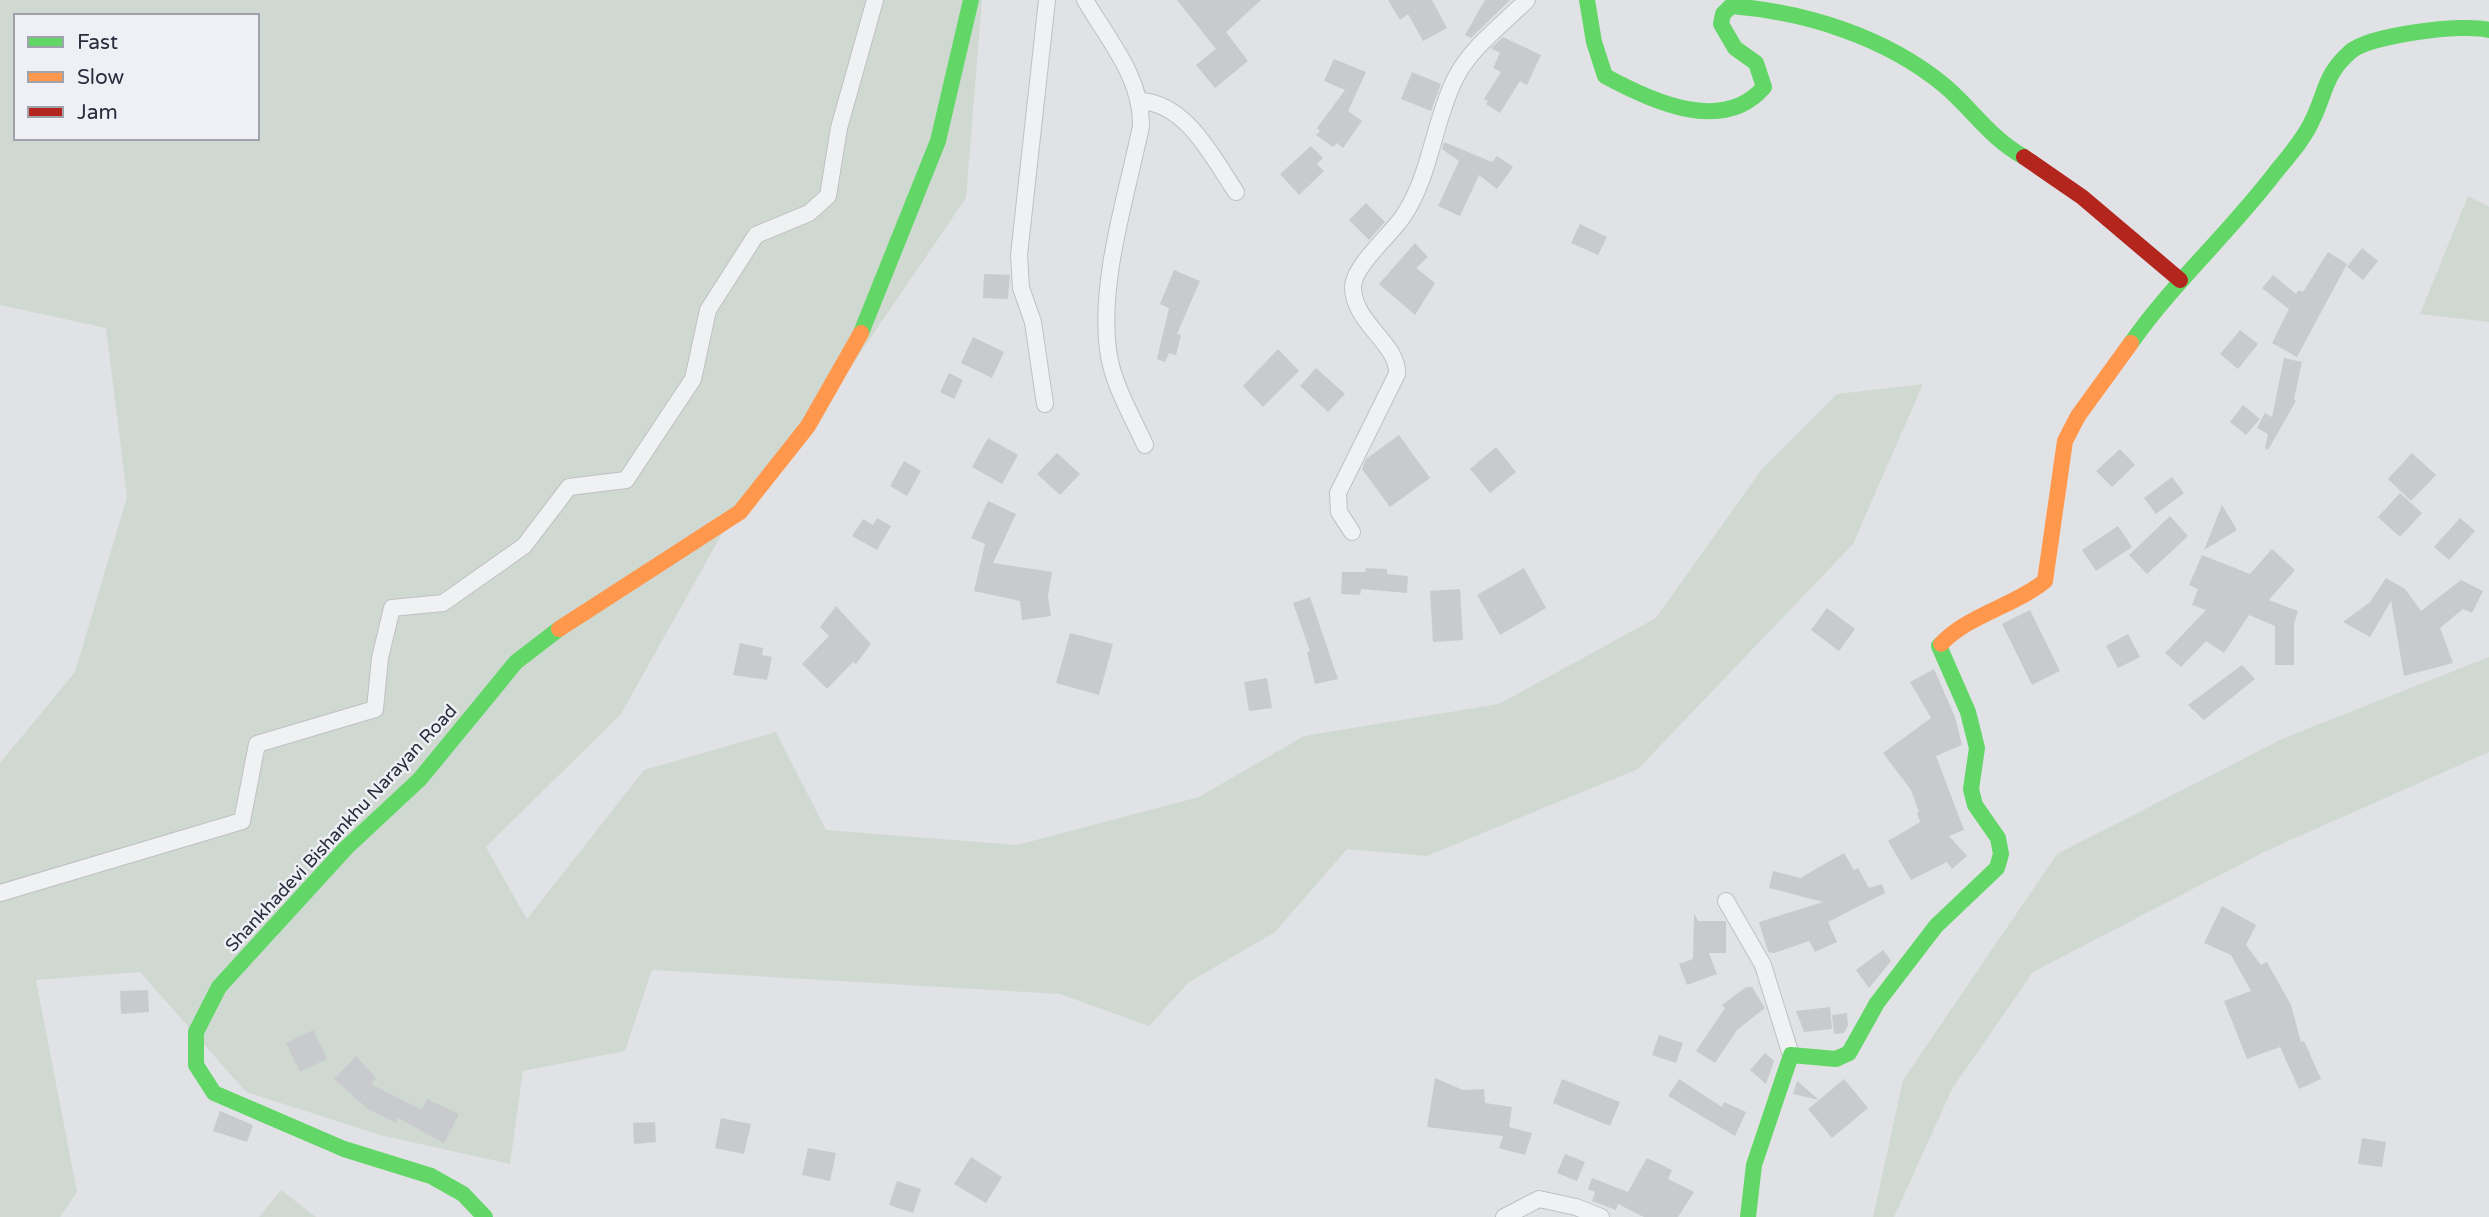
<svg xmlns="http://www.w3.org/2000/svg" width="2489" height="1217" font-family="'Varela Round',sans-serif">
	<rect width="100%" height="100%" fill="#e1e2e5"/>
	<g fill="#d0d9d1" fill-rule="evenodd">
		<path d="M0,0h982l-16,198 -146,214 -74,79 -125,223 -135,133 41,72 117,-149 132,-38 50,98 191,15 182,-48 105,-61 195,-32 157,-86 105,-148 76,-76 86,-10 -70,160 -215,225 -211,87 -80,-7 -72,83 -87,51 -39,43 -89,-32 -408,-24 -27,81 -102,20 -13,93 -130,-29 -134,-43 -106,-120 -104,8 41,212 -17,25h-60v-454l75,-91 52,-175 -21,-169 -106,-23zM16,16h241v122h-241z"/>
		<polygon points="2468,196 2489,207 2489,322 2420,314"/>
		<polygon points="2489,657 2489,752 2266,851 2033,972 1952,1089 1894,1217 1873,1217 1903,1080 2057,854 2284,738"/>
		<polygon points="281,1190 316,1217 259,1217"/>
	</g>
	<g fill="#c9cace">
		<polygon points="1177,0 1261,0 1226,32 1248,61 1215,88 1196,65 1216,49"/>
		<polygon points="1388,0 1432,0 1447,28 1423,41 1408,14 1400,20"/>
		<polygon points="1485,0 1510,0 1471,38 1465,35"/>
		<polygon points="1503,37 1541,55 1527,85 1520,81 1500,113 1486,104 1488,101 1484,99 1501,72 1493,68 1500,53 1491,48"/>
		<polygon points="1334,59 1366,72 1348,111 1362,121 1343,148 1337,143 1333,147 1316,135 1320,131 1317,128 1345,90 1324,81"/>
		<polygon points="1412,72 1441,84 1431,111 1401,99"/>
		<polygon points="1444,142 1492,162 1497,156 1513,167 1497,189 1479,175 1460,216 1438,206 1459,161 1442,149"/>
		<polygon points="1311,146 1323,158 1317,164 1324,171 1299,195 1280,174"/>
		<polygon points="1366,203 1385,222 1369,240 1349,220"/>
		<polygon points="1580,224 1607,237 1598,255 1571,243"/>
		<polygon points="1415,243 1428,257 1416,268 1435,283 1415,315 1379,284"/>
		<polygon points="2362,248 2378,261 2363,280 2347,267"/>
		<polygon points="2328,252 2347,264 2297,357 2272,343 2289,309 2262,288 2273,275 2296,294 2299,290 2303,292"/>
		<polygon points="1174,270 1200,281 1177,334 1181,335 1176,355 1169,353 1165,362 1157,359 1169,308 1160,304"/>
		<polygon points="984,274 1010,275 1008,299 983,298"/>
		<polygon points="2240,330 2258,344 2238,369 2220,354"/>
		<polygon points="973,337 1004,352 992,378 961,363"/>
		<polygon points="1278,349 1299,371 1263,407 1243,386"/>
		<polygon points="2284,358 2302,362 2294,399 2296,401 2268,450 2265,448 2268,434 2257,428 2265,413 2272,417"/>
		<polygon points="1316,368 1345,394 1328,412 1300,386"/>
		<polygon points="949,373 963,380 954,399 940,392"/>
		<polygon points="2243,405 2260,419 2246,435 2230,422"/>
		<polygon points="1399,435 1430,478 1390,507 1362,469 1366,459"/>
		<polygon points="988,438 1018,455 1002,484 972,467"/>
		<polygon points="1496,447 1516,472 1490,493 1470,469"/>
		<polygon points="2120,449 2135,465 2112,487 2096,471"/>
		<polygon points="1057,453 1080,474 1060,495 1037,474"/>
		<polygon points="2412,453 2436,475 2411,501 2388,479"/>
		<polygon points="904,461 921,471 907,496 890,486"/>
		<polygon points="2172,477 2184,493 2156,514 2144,498"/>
		<polygon points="2400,493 2422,513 2400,537 2378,517"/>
		<polygon points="988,501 1016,514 993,563 1052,572 1048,596 1051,616 1022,620 1020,601 974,591 985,544 971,538"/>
		<polygon points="2222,505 2237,530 2204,550"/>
		<polygon points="2170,516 2188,536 2147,574 2129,555"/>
		<polygon points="877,518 891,526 877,550 852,536 863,519 873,525"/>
		<polygon points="2460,518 2475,531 2449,560 2434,547"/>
		<polygon points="2118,526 2132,547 2096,571 2082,550"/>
		<polygon points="2272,549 2295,570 2269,600 2298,611 2294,623 2294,665 2275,665 2275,626 2249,615 2224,653 2206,641 2181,667 2165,653 2206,610 2192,605 2198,589 2189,585 2202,555 2250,574"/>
		<polygon points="1366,568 1387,569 1387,574 1408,576 1407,593 1361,589 1360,595 1341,594 1342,572 1365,572"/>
		<polygon points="1524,568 1546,608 1500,635 1477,595"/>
		<polygon points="2386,578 2405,589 2421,611 2461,580 2483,591 2472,613 2463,609 2440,628 2453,663 2404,676 2391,601 2370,637 2343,622 2370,602"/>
		<polygon points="1460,589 1463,640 1433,642 1430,591"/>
		<polygon points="1310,597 1338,679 1315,684 1307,652 1310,651 1293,603"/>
		<polygon points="836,606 871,644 856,664 853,662 827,689 802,664 829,636 820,627"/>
		<polygon points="1827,608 1855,629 1839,651 1811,630"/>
		<polygon points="2030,610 2060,671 2032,685 2002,624"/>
		<polygon points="1070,633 1113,644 1099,695 1056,683"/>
		<polygon points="2128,634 2140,657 2118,668 2106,646"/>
		<polygon points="740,643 763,648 762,655 772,657 767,680 733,675"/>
		<polygon points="2242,665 2255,679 2204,720 2188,705"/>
		<polygon points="1934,669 1955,717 1962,745 1936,756 1964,830 1949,836 1967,856 1952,869 1947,862 1911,880 1888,841 1920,822 1917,813 1919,812 1911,790 1883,753 1931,718 1910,682"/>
		<polygon points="1267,678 1272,708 1249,711 1244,682"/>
		<polygon points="1844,853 1854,870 1858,868 1869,888 1882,884 1885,893 1828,922 1837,942 1815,952 1809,941 1774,953 1768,952 1759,922 1823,902 1769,888 1773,871 1800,878"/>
		<polygon points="2222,906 2256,925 2246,945 2261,965 2267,962 2291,1005 2301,1042 2304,1041 2321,1079 2299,1089 2280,1047 2247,1059 2224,1001 2251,991 2231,955 2204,943"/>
		<polygon points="1694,913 1698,921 1726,921 1726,953 1709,953 1717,974 1687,985 1679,964 1693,959"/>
		<polygon points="1883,950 1891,961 1869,988 1856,970"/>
		<polygon points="1746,987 1752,987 1765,1008 1737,1030 1715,1063 1696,1051 1725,1008 1722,1005"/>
		<polygon points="148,990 149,1012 121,1014 120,991"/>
		<polygon points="1830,1007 1832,1029 1804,1032 1796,1011"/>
		<polygon points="1847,1013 1848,1025 1844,1033 1834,1034 1832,1015"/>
		<polygon points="313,1030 327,1059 300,1072 286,1043"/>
		<polygon points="1659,1035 1683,1043 1676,1063 1652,1055"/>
		<polygon points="1765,1053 1774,1061 1766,1084 1750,1070"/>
		<polygon points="356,1056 376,1078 371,1084 422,1110 427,1099 459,1114 444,1143 398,1118 396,1123 368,1109 334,1079"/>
		<polygon points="1435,1078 1463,1090 1484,1089 1485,1103 1512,1107 1509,1127 1532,1133 1525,1155 1499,1148 1503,1136 1427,1127"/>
		<polygon points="1562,1079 1620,1102 1610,1126 1553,1103"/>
		<polygon points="1679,1079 1722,1107 1724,1102 1746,1112 1735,1136 1668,1096"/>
		<polygon points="1844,1079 1868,1108 1832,1138 1808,1109 1819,1100 1793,1094 1797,1081 1819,1100"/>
		<polygon points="220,1111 253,1125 247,1142 213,1131"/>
		<polygon points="721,1118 751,1124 744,1154 715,1148"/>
		<polygon points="655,1122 656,1142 634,1144 633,1123"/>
		<polygon points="2362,1138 2386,1142 2382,1167 2358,1164"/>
		<polygon points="808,1148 836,1153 830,1181 802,1175"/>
		<polygon points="1565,1154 1585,1162 1577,1181 1557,1173"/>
		<polygon points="971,1157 1002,1177 986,1203 954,1184"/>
		<polygon points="1647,1158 1672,1170 1668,1179 1694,1192 1678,1217 1644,1217 1618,1204 1616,1210 1592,1201 1595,1192 1588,1189 1592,1178 1628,1192"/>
		<polygon points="897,1181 921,1189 913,1213 889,1205"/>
	</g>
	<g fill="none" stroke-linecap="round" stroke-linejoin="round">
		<g stroke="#bfc0c3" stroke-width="18">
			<g id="street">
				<path d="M1085,0c24,41 57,78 56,126 -14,69 -42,154 -33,224 4,33 24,66 37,95"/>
				<path d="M1141,101c46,3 72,57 95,91"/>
				<polyline points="1045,404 1033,322 1021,288 1019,255 1047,0"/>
				<path d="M1352,532l-13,-20 -1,-19 59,-119c2,-30 -44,-51 -44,-87 0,-20 37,-52 49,-69 29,-42 31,-95 53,-139 15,-31 48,-55 72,-79"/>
				<polyline points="0,893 242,821 257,744 375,709 380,658 392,608 443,603 524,546 569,487 626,480 693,379 708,310 756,235 809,213 828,196 839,128 875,0"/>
				<polyline points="1726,901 1763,965 1791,1055"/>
				<polyline points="1504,1217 1539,1199 1576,1207 1601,1217"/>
			</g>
		</g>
		<use href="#street" stroke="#f0f1f3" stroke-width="16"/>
		<g stroke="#63d668" stroke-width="16">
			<path d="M1587,0l7,42 11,34c46,25 118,59 159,11l-8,-24 -21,-15 -14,-24 2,-10 8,-8c75,6 155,31 214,80 29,25 44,51 79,71"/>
			<polyline points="861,333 938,141 971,0"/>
			<path d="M2131,343c43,-61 99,-111 144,-170 13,-16 29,-34 37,-52 14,-28 12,-46 38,-69 19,-17 114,-29 139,-22"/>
			<polyline points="485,1217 463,1194 431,1176 344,1149 214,1093 196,1065 196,1032 219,987 346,848 420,779 516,662 559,629"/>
			<polyline points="1748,1217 1754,1165 1791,1055 1836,1059 1849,1053 1877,1003 1936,926 1997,868 2001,854 1998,838 1975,805 1971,789 1977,748 1968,712 1939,646 1941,644"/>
		</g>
		<g stroke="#ff974d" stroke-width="16">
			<polyline points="559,629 740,512 808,426 861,333"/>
			<path d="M1941,644c27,-29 73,-38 104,-63l20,-140 13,-25 53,-73"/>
		</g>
		<polyline stroke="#b3261e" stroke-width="16" points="2024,157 2082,197 2180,280"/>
	</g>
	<g text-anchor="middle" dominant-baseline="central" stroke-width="5" stroke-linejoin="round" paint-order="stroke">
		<g font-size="18" fill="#292d3d" stroke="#eff0f5">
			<text transform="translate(341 828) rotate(-47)">Shankhadevi Bishankhu Narayan Road</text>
		</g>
	</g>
	<rect x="14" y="14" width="245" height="126" fill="#eff0f5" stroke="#a0a2ab" stroke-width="2"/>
	<rect x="28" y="37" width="35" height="10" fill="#63d668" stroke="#a0a2ab" stroke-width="2"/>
	<text x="77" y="49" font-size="21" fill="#292d3d">Fast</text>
	<rect x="28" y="72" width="35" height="10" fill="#ff974d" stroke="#a0a2ab" stroke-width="2"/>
	<text x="77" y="84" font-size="21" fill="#292d3d">Slow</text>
	<rect x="28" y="107" width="35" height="10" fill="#b3261e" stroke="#a0a2ab" stroke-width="2"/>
	<text x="77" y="119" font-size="21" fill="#292d3d">Jam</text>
</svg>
